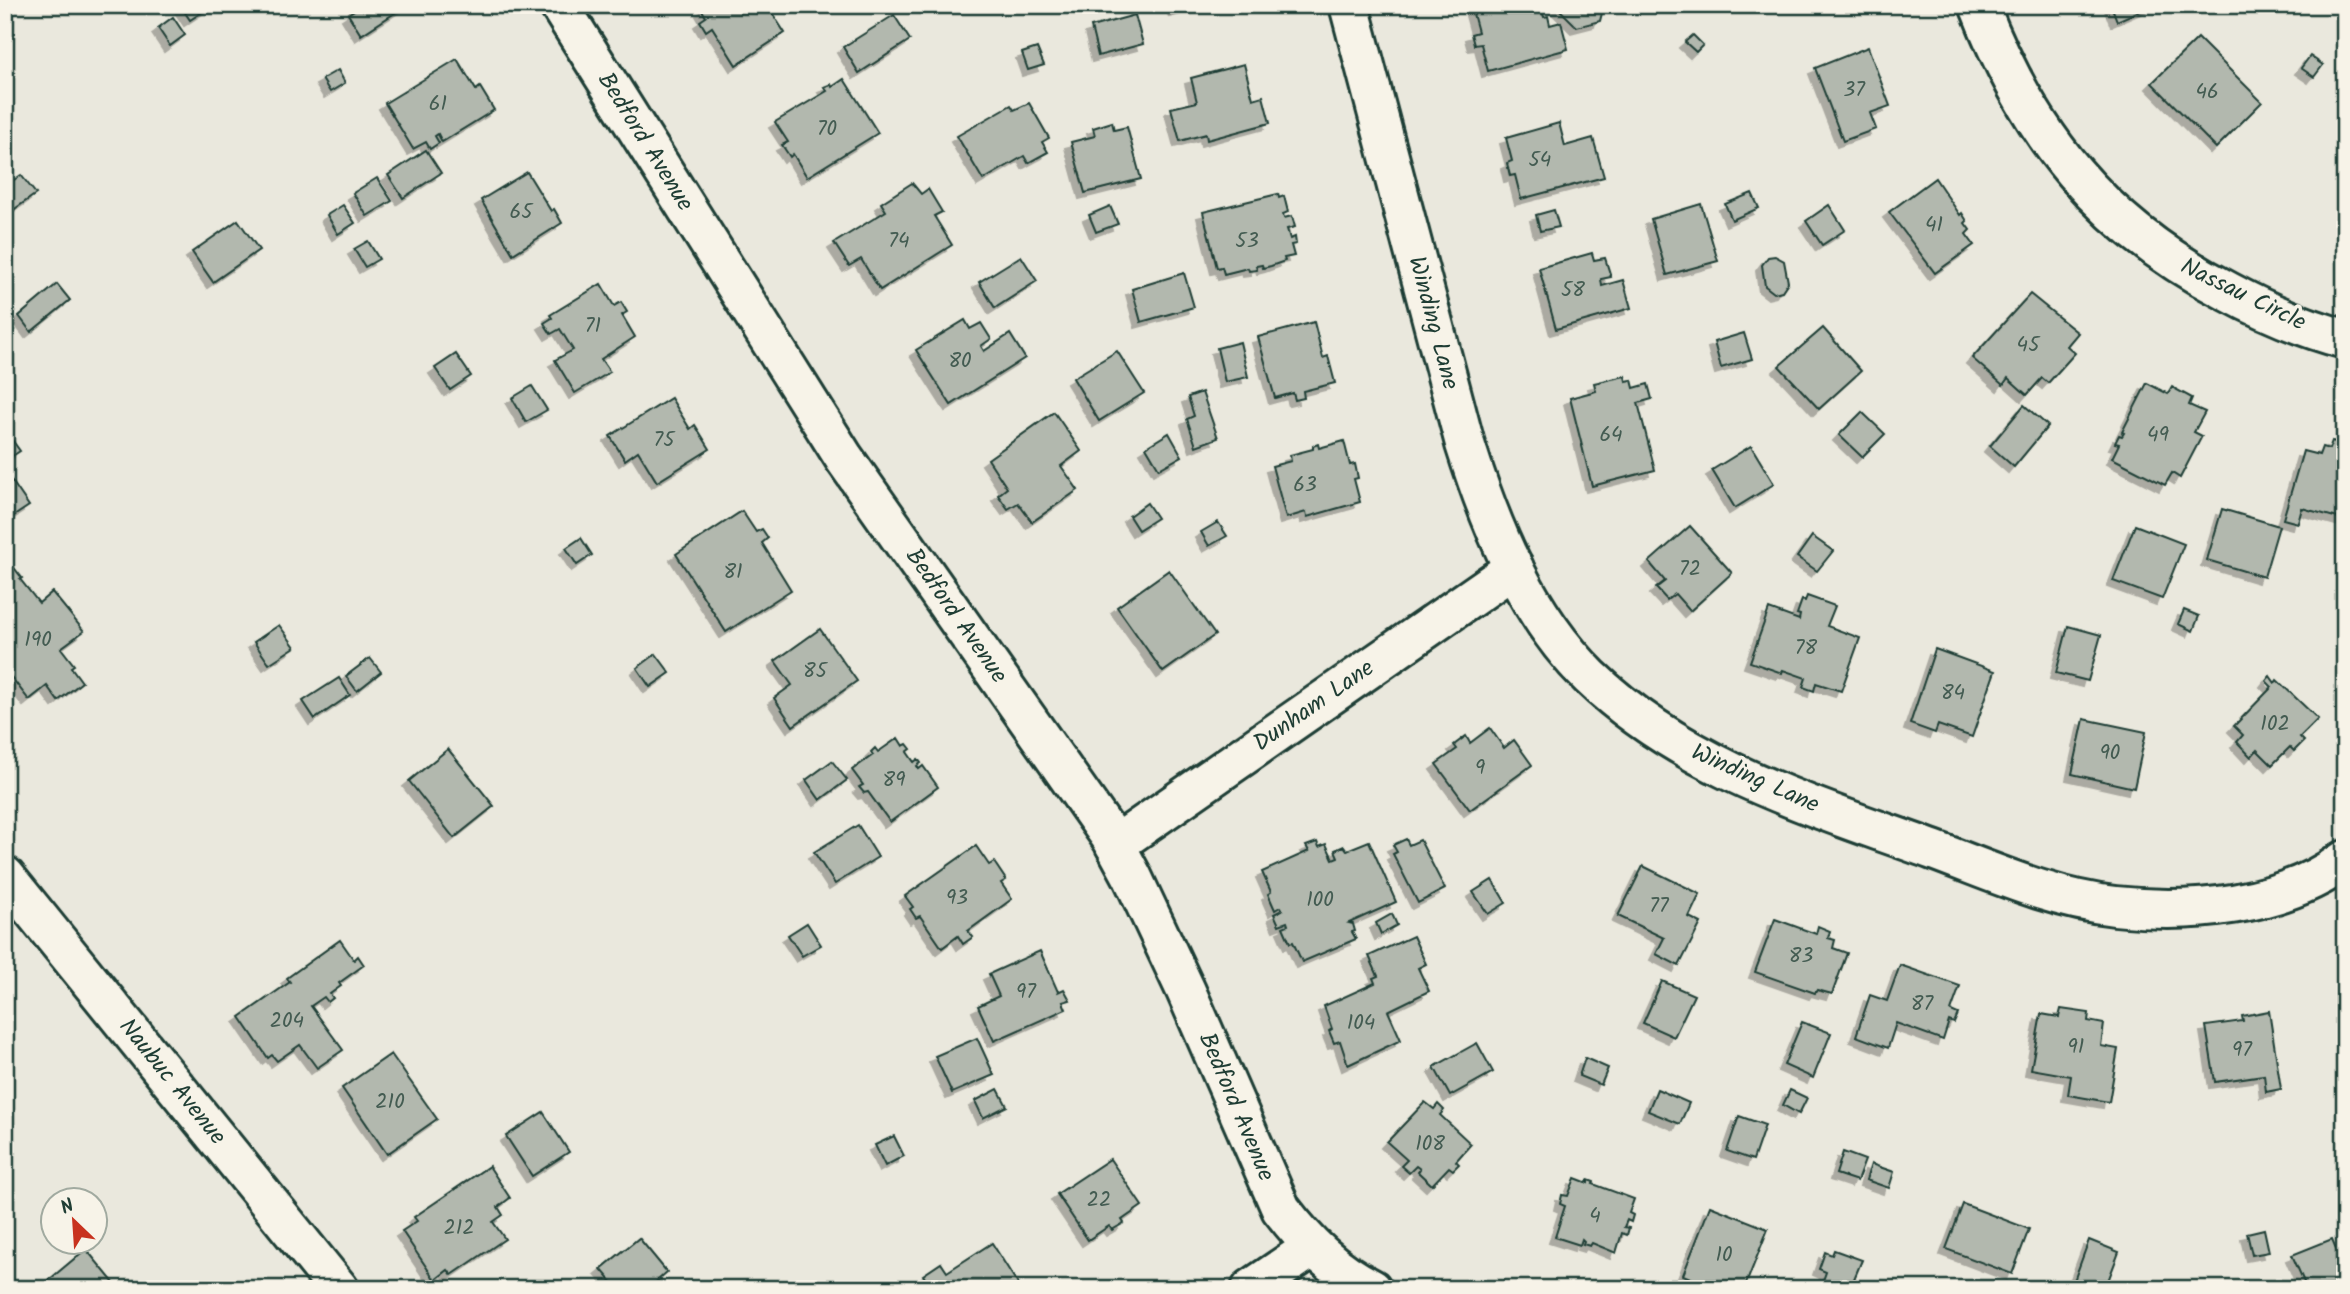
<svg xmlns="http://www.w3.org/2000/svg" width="2350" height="1294" font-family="Kalam,sans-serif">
	<defs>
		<filter id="shadow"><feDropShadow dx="-6" dy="6" stdDeviation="0" flood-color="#0004"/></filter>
	</defs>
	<rect width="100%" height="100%" fill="#eae8dd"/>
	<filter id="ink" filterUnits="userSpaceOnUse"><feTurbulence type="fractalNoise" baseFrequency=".0143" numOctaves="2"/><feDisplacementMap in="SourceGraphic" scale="14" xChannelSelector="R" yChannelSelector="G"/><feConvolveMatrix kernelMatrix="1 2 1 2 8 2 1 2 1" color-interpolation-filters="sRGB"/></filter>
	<g filter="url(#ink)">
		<g fill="#b2b8ae" stroke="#1f3d34" stroke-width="2" filter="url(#shadow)">
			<polygon points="180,5 209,5 210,7 190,20"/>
			<polygon points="356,5 407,5 361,35 348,14 357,8"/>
			<polygon points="710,5 767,5 785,33 736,65 712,27 706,31 700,21 706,17 702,10"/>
			<polygon points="1173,5 1199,5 1175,11"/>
			<polygon points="1489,5 1540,5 1544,17 1548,16 1550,25 1561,22 1568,49 1488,71 1481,44 1474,45 1471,34 1478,32 1472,10"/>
			<polygon points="1555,5 1604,5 1600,21 1577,27"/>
			<polygon points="2111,5 2153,5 2117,21"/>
			<polygon points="894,15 910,40 859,73 843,47"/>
			<polygon points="1135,15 1143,44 1098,56 1091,27"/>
			<polygon points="173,17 185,35 170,46 158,28"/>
			<polygon points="1693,35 1703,45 1696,52 1685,42"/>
			<polygon points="2198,38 2262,102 2216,148 2152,83"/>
			<polygon points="1868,47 1890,106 1870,113 1876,129 1843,141 1815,68"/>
			<polygon points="1037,48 1044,65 1028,70 1022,53"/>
			<polygon points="2310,56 2323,65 2314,77 2301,68"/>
			<polygon points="457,59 476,90 480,87 494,110 442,142 438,134 435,136 439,143 430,149 426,142 413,149 385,103"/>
			<polygon points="1244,64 1253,99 1263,96 1270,123 1207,140 1206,134 1180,141 1171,108 1197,102 1191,78"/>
			<polygon points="338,70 345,83 330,92 322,79"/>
			<polygon points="844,79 878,133 807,177 793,154 790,157 782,145 788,142 775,122 827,91 824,87 831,84 832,87"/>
			<polygon points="1029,103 1049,138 1042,142 1048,152 1028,163 1024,156 983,180 957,136 1011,105 1014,110"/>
			<polygon points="1112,122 1114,130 1127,127 1141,179 1085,193 1071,142 1095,136 1093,128"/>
			<polygon points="1559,123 1565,146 1593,138 1604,177 1521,199 1515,175 1510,176 1507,163 1512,161 1506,138"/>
			<polygon points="426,150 441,173 403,198 388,175"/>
			<polygon points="527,172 551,211 554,209 562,223 513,254 481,200"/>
			<polygon points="21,175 36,194 6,215 5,186"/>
			<polygon points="377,178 392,201 367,216 353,193"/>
			<polygon points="1935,178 1960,215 1962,213 1967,221 1965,223 1970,230 1966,234 1974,245 1935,273 1889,212"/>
			<polygon points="912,183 921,194 928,189 942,212 934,216 952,245 880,290 861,259 849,266 834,243 886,211 881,203"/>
			<polygon points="1752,193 1759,208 1732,220 1725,204"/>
			<polygon points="1278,194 1279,198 1284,196 1288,212 1283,214 1284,218 1292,216 1295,227 1287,229 1290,239 1295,237 1296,244 1291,245 1294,256 1284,258 1285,261 1271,266 1263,268 1262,265 1256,266 1257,270 1249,271 1248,268 1224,274 1222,267 1217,268 1203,212"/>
			<polygon points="1701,204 1718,261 1667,275 1651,219"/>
			<polygon points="343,205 355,223 338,234 327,215"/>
			<polygon points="1829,205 1845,230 1822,245 1806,221"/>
			<polygon points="1110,206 1118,224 1096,232 1089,215"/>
			<polygon points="1554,210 1559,227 1540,231 1536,215"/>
			<polygon points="238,220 259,250 213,282 192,252"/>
			<polygon points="368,241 379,259 365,267 354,249"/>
			<polygon points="1592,253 1594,260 1605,258 1611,277 1601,279 1602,286 1623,280 1631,308 1556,329 1539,268"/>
			<polygon points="1021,256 1037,281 995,308 979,282"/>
			<polygon points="1775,256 1784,261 1788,282 1782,291 1774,293 1765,286 1762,265 1768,257"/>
			<polygon points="1184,273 1194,307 1141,322 1132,289"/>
			<polygon points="57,284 70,300 31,332 19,316"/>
			<polygon points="601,284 614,306 621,302 627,312 622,315 635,337 601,359 610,372 575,393 555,360 573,350 560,329 551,334 544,323 552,318 550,315"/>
			<polygon points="2030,294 2078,333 2067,346 2075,353 2048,383 2042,378 2027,395 2008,378 2003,385 1972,358"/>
			<polygon points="965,320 970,329 981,323 991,339 981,346 984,351 1010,334 1025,358 951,405 916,350"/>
			<polygon points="1314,322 1323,358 1328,356 1335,383 1303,391 1304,398 1295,400 1293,393 1275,398 1258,337"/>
			<polygon points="1823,328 1861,371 1819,409 1779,366"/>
			<polygon points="1744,333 1752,359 1721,368 1714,342"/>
			<polygon points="1240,342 1248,377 1225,382 1217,348"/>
			<polygon points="1117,351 1144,393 1099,421 1073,378"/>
			<polygon points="456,354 471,376 450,390 435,368"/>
			<polygon points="1625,376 1626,381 1632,380 1634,388 1648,384 1652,399 1638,403 1655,470 1592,486 1570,398 1596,391 1594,383"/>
			<polygon points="2147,383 2168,394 2172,387 2192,398 2189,405 2205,412 2194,432 2202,436 2180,478 2172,473 2165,485 2112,458 2119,444 2115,443 2119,435 2122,436 2124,433 2122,432"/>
			<polygon points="532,386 547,410 526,422 512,398"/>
			<polygon points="1202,392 1218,438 1196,446 1187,419 1194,416 1188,397"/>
			<polygon points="671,398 690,429 695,425 710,449 657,482 638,451 625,460 610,436"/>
			<polygon points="2024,405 2048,426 2014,467 1990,446"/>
			<polygon points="1054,412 1081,451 1061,466 1078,490 1032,522 1018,503 1008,509 998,495 1007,488 988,459"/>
			<polygon points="1862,412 1885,434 1862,457 1839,435"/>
			<polygon points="5,430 20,451 5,461"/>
			<polygon points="1169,433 1182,456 1159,469 1146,447"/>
			<polygon points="1344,441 1350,465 1355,464 1358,478 1354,479 1360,502 1307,517 1306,512 1286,518 1272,466 1291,461 1290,455 1313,449 1313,446 1318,444 1319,448"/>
			<polygon points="2332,441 2344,444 2341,452 2345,453 2345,520 2302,508 2298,523 2283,519 2303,451 2319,455 2322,447 2329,449"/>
			<polygon points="1751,446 1774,484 1735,508 1712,470"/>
			<polygon points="5,471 29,506 5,522"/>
			<polygon points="1147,503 1157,518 1138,530 1129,516"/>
			<polygon points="2222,509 2279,526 2264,577 2207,560"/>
			<polygon points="742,511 756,532 762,529 768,538 762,543 791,590 726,632 676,554"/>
			<polygon points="1218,522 1227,536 1209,546 1201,532"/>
			<polygon points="2135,525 2184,544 2162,599 2113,581"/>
			<polygon points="1690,526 1732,573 1690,611 1675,594 1667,600 1656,588 1665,581 1649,562"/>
			<polygon points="1812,536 1833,551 1817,571 1797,557"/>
			<polygon points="581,538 592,555 577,565 566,548"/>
			<polygon points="7,563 11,564 22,578 20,579 39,603 52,592 84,631 61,648 74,665 71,667 82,682 58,701 47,686 29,700 5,669 5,644 11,639 5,632 5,565"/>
			<polygon points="1169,570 1215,635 1163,672 1117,607"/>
			<polygon points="1807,596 1835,606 1827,626 1860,638 1841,691 1816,683 1814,691 1803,687 1806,678 1783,670 1782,673 1750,662 1769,609 1799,620 1800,615 1797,614 1802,600 1805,601"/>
			<polygon points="2184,610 2199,616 2193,631 2178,624"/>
			<polygon points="279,625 295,647 269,664 254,642"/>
			<polygon points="2068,626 2101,635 2088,681 2056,673"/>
			<polygon points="820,629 857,681 793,726 774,698 792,685 775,661"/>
			<polygon points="1935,649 1995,671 1972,737 1938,725 1935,733 1910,724"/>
			<polygon points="656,654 670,673 650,687 637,668"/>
			<polygon points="370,658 381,672 357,691 346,676"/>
			<polygon points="2270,676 2275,683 2277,680 2318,719 2300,737 2304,741 2294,751 2290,747 2272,765 2257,750 2251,757 2237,742 2243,735 2234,726 2272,687 2266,681"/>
			<polygon points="339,678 350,695 315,719 303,701"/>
			<polygon points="2084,719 2146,732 2134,788 2072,774"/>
			<polygon points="1490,728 1504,748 1514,740 1532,765 1470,810 1436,764 1457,749 1454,745 1466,736 1470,743"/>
			<polygon points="898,738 903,746 907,744 911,749 907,752 914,762 918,759 921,763 917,766 919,769 923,766 938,787 890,822 868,792 864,793 859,787 863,785 852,770 873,755 871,752 875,748 878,752"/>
			<polygon points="448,749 494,806 454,838 409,781"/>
			<polygon points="832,761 847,780 820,800 806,780"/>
			<polygon points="858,825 878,857 835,884 814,852"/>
			<polygon points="1406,839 1409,845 1420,840 1445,889 1418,903 1393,854 1397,852 1393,845"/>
			<polygon points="1369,841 1396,902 1349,923 1353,924 1355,931 1352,932 1356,939 1302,962 1293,942 1290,943 1283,927 1288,925 1287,922 1279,925 1274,914 1282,910 1280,907 1275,910 1268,894 1271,892 1262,872 1309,851 1306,846 1317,842 1319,847 1326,844 1333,859 1338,857 1335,850 1344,846 1347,850"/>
			<polygon points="976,846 989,865 994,862 1006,880 1001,883 1012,899 968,931 973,937 963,944 958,936 942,948 920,916 916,918 910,909 913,907 905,896"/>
			<polygon points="1643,866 1700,894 1689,917 1701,923 1679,966 1656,954 1664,938 1618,916"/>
			<polygon points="1492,880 1506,903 1488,914 1473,892"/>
			<polygon points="1392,914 1397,925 1381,934 1376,923"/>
			<polygon points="1775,919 1816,934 1818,926 1830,931 1828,938 1835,940 1833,948 1847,953 1832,994 1817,990 1815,993 1755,972"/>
			<polygon points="807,923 821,945 802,956 788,935"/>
			<polygon points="1413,936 1426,964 1418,968 1429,991 1388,1011 1401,1040 1348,1065 1340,1041 1334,1043 1329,1031 1332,1029 1324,1006 1375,983 1373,978 1378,976 1369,956"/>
			<polygon points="340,940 354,960 358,956 364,965 339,983 341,986 330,994 333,998 328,1002 324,997 311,1006 343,1050 317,1068 300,1045 277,1061 272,1055 268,1058 240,1017 290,982 287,978"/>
			<polygon points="1040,951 1058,992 1064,989 1070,1000 1063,1002 1066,1009 994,1041 978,1006 999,996 989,974"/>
			<polygon points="1900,965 1960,986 1951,1011 1958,1014 1954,1023 1949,1021 1943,1040 1896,1023 1888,1048 1856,1036 1870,995 1887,1001"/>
			<polygon points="1662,981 1694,995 1674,1037 1643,1023"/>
			<polygon points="2061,1009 2089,1013 2088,1021 2104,1024 2101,1046 2118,1049 2109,1102 2068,1095 2071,1076 2031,1069 2041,1014 2059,1017"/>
			<polygon points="2269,1011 2281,1089 2266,1092 2264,1075 2215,1082 2206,1026 2243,1021 2242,1016"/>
			<polygon points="1802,1022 1831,1033 1813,1078 1784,1065"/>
			<polygon points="977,1038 994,1075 952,1093 935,1056"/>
			<polygon points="1477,1043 1493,1072 1450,1096 1434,1067"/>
			<polygon points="391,1054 437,1119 387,1154 342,1088"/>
			<polygon points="1585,1058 1608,1068 1601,1085 1579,1076"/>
			<polygon points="998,1089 1007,1106 983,1118 975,1101"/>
			<polygon points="1657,1089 1689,1103 1680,1124 1648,1111"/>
			<polygon points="1790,1090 1807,1098 1799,1114 1783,1105"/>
			<polygon points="1425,1102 1434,1109 1438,1104 1444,1110 1440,1115 1471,1144 1456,1161 1459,1164 1453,1170 1449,1167 1432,1185 1418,1172 1420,1169 1416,1166 1409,1173 1401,1166 1407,1160 1387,1142"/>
			<polygon points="543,1112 569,1152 532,1176 506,1136"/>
			<polygon points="1739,1116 1765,1125 1753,1160 1727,1151"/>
			<polygon points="894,1136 904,1156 885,1166 875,1145"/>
			<polygon points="1843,1152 1865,1160 1857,1181 1836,1174"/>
			<polygon points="1110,1159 1142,1206 1122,1220 1124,1223 1112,1230 1109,1226 1088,1240 1057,1194"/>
			<polygon points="1871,1164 1894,1172 1889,1188 1866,1180"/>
			<polygon points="489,1166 510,1198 498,1207 503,1215 493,1222 505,1239 452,1275 448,1270 435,1280 402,1231 417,1221 414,1217"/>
			<polygon points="1575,1178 1588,1183 1588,1180 1594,1182 1593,1184 1634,1199 1629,1213 1633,1215 1631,1222 1627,1220 1624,1227 1629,1228 1627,1235 1622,1233 1616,1253 1592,1243 1590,1246 1583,1244 1584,1241 1582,1239 1580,1245 1555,1237 1565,1206 1560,1204 1562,1195 1568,1196"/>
			<polygon points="1963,1204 2029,1229 2012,1274 1946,1249"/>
			<polygon points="1710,1206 1768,1229 1744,1289 1703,1289 1705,1284 1683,1275"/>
			<polygon points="2264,1229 2269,1252 2252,1255 2247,1233"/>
			<polygon points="639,1238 667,1272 648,1289 618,1289 601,1269"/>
			<polygon points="2332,1239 2345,1270 2345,1289 2307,1289 2292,1255"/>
			<polygon points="2089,1240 2119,1252 2105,1289 2071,1289"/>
			<polygon points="992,1243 1021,1289 932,1289 923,1275 941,1263 947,1272"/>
			<polygon points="86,1249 119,1289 38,1289"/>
			<polygon points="1834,1250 1862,1260 1854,1279 1881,1289 1820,1289 1826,1272 1819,1269 1825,1252 1832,1255"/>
		</g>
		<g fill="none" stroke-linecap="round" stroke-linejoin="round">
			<g stroke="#1f3d34" stroke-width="44">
				<g id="minor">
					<path d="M559,5l285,453 268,381 20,37 54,115 95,218c26,34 53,61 91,80"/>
					<path d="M1349,5l116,439c26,83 62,171 125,233 95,91 222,129 343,173 59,22 118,49 182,56 76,8 166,1 230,-46"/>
					<path d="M1979,5c50,130 123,222 248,286 37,20 77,37 118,48"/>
					<polyline points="1115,845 1514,568"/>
					<polyline points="1251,1289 1313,1247"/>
				</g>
			</g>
			<g stroke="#1f3d34" stroke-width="44">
				<polyline id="major" points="5,876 339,1289"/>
			</g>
			<use href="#minor" stroke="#f7f3e8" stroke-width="38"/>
			<use href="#major" stroke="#f7f3e8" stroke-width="38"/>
		</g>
	</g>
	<g text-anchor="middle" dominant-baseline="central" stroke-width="7" stroke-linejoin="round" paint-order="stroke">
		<g font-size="21" fill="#445c52">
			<text x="1854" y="90">37</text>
			<text x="2207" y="92">46</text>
			<text x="438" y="104">61</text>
			<text x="827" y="129">70</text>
			<text x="1540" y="160">54</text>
			<text x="521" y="212">65</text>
			<text x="1934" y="225">41</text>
			<text x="899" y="241">74</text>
			<text x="1247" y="241">53</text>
			<text x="1573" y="290">58</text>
			<text x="593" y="326">71</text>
			<text x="2028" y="345">45</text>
			<text x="960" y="361">80</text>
			<text x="1611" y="435">64</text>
			<text x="2158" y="435">49</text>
			<text x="664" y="440">75</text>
			<text x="1305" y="485">63</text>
			<text x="1690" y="569">72</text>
			<text x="733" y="572">81</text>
			<text x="38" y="640">190</text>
			<text x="1806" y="648">78</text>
			<text x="815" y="671">85</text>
			<text x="1953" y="693">84</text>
			<text x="2275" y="724">102</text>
			<text x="2110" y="753">90</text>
			<text x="1480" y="768">9</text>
			<text x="894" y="780">89</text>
			<text x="957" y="898">93</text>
			<text x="1320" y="900">100</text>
			<text x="1659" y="906">77</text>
			<text x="1801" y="956">83</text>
			<text x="1026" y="992">97</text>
			<text x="1922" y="1004">87</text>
			<text x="287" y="1021">204</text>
			<text x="1361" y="1023">104</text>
			<text x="2076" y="1047">91</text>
			<text x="2242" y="1050">97</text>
			<text x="390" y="1102">210</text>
			<text x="1430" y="1144">108</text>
			<text x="1099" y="1200">22</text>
			<text x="1595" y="1216">4</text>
			<text x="459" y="1228">212</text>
			<text x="1724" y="1255">10</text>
		</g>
		<g font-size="24" fill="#1f3d34" stroke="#f7f3e8">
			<text transform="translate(645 142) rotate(58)">Bedford Avenue</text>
			<text transform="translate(2243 295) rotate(26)">Nassau Circle</text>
			<text transform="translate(1433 323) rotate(75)">Winding Lane</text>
			<text transform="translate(956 616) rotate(55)">Bedford Avenue</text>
			<text transform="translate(1314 706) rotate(-35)">Dunham Lane</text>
			<text transform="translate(1755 779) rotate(24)">Winding Lane</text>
			<text transform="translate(172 1082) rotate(51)">Naubuc Avenue</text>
			<text transform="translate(1236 1107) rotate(67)">Bedford Avenue</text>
		</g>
	</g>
	<rect width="2350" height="1294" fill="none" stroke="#f7f3e8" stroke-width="28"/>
	<rect x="14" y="14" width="2322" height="1266" fill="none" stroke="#1f3d34" stroke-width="2.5" filter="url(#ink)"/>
	<g transform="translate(74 1221) rotate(335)"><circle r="33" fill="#f7f3e8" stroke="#a1aaa0" stroke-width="2"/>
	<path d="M0-5L12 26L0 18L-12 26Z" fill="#c8321e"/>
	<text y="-10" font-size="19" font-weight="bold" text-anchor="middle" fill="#1f3d34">N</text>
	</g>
</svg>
